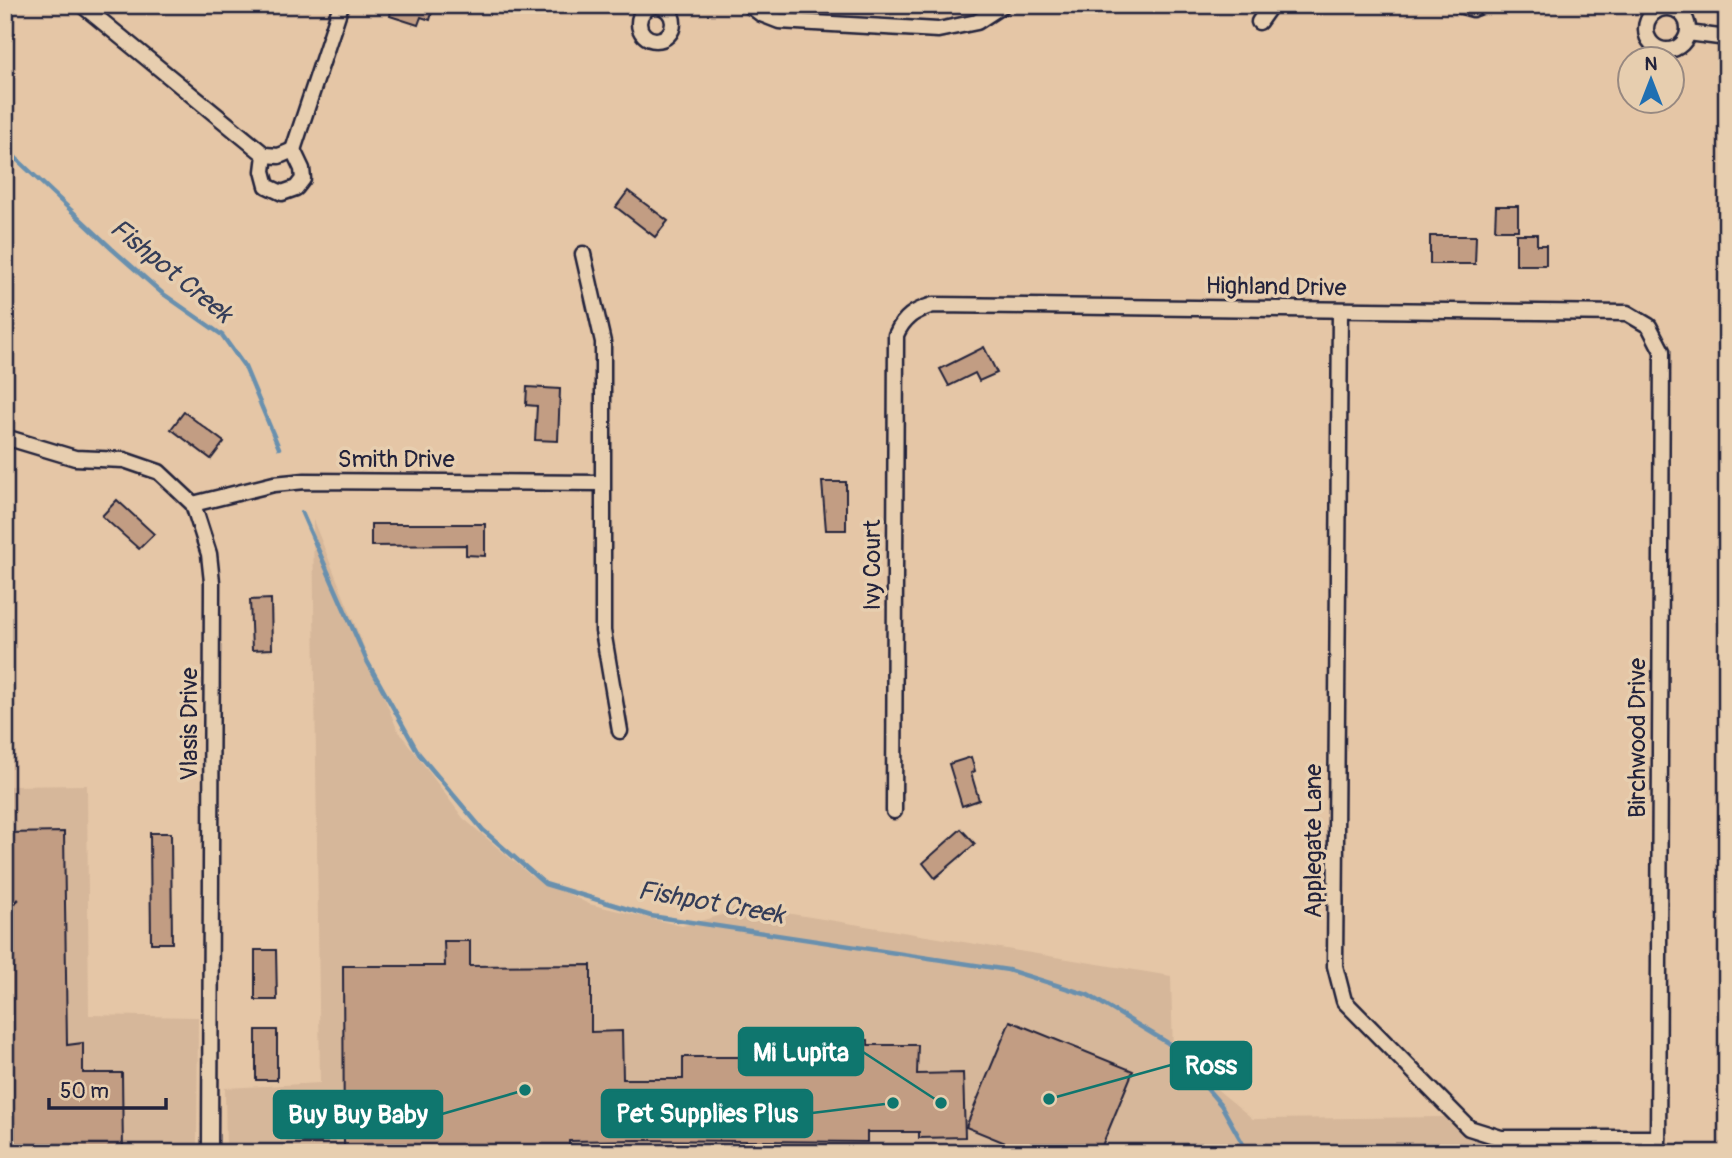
<svg xmlns="http://www.w3.org/2000/svg" width="1732" height="1158" font-family="Pangolin,sans-serif">
	<rect width="100%" height="100%" fill="#e5c6a6"/>
	<filter id="ink" filterUnits="userSpaceOnUse"><feTurbulence type="fractalNoise" baseFrequency=".0143" numOctaves="2"/><feDisplacementMap in="SourceGraphic" scale="14" xChannelSelector="R" yChannelSelector="G"/><feConvolveMatrix kernelMatrix="1 2 1 2 8 2 1 2 1" color-interpolation-filters="sRGB"/></filter>
	<g filter="url(#ink)">
		<g fill="#d6b79a">
			<polygon points="313,520 397,729 463,818 531,876 589,904 682,926 725,914 737,905 1171,976 1173,1053 1253,1119 1447,1117 1469,1138 1489,1143 1489,1153 226,1153 225,1088 320,1083"/>
			<polygon points="87,785 89,1015 198,1017 197,1153 5,1153 5,786"/>
		</g>
		<g fill="none" stroke-linecap="round" stroke-linejoin="round">
			<g stroke="#6990ae" stroke-width="4.5">
				<polyline points="5,148 112,249 162,293 222,335 245,367 279,448"/>
				<polyline points="302,513 367,661 419,754 483,830 545,884 651,916 1008,970 1088,995 1168,1043 1221,1105 1248,1153"/>
			</g>
		</g>
		<g fill="#c29d83" stroke="#22223b" stroke-width="2">
			<polygon points="392,5 434,5 430,20 421,17 418,25 390,16"/>
			<polygon points="628,191 668,221 655,237 616,207"/>
			<polygon points="1496,206 1518,206 1518,230 1495,230"/>
			<polygon points="1516,234 1537,234 1537,245 1546,245 1546,265 1516,265"/>
			<polygon points="1430,236 1476,236 1475,264 1430,264"/>
			<polygon points="984,347 997,373 979,381 975,373 949,386 940,369"/>
			<polygon points="527,387 560,389 558,441 535,440 537,406 526,405"/>
			<polygon points="184,412 224,442 211,459 171,429"/>
			<polygon points="822,482 846,482 846,530 826,530"/>
			<polygon points="117,500 154,534 139,549 102,516"/>
			<polygon points="371,524 485,524 485,556 466,555 466,545 371,546"/>
			<polygon points="271,599 272,649 252,650 250,600"/>
			<polygon points="971,757 975,771 971,773 979,800 962,806 949,764"/>
			<polygon points="961,829 975,844 935,878 923,863"/>
			<polygon points="64,832 67,1045 83,1043 83,1073 122,1073 123,1153 5,1153 5,833"/>
			<polygon points="150,833 171,833 172,943 151,943"/>
			<polygon points="444,941 470,941 470,966 591,965 591,1032 622,1031 623,1079 683,1079 683,1057 757,1057 758,1039 868,1040 868,1045 918,1045 917,1074 963,1073 965,1137 919,1138 919,1132 867,1132 867,1142 639,1140 569,1141 569,1147 344,1148 343,966 445,966"/>
			<polygon points="255,950 276,950 277,1000 255,1000"/>
			<polygon points="1010,1021 1133,1071 1099,1153 1030,1153 966,1127"/>
			<rect x="256" y="1030" width="21" height="50"/>
		</g>
		<g fill="none" stroke-linecap="round" stroke-linejoin="round">
			<g stroke="#22223b" stroke-width="12">
				<polyline id="lane" points="1319,1152 1447,1153"/>
			</g>
			<g stroke="#22223b" stroke-width="19">
				<g id="street">
					<polyline points="82,5 265,155 279,156 293,150"/>
					<polyline points="749,5 761,14 779,21 938,30 977,22 1003,5"/>
					<polyline points="1459,5 1473,9 1483,5"/>
					<circle cx="656" cy="23" r="17"/>
					<circle cx="1667" cy="29" r="21"/>
					<polyline points="1259,22 1271,5"/>
					<polyline points="1688,33 1727,38"/>
					<polyline points="293,150 341,5"/>
					<polyline points="265,155 263,171 267,186 282,193 296,188 303,179 302,169 293,150"/>
					<polyline points="583,254 603,342 603,631 620,731"/>
					<polyline points="1340,311 1335,966 1344,1001 1469,1128 1501,1138 1658,1138"/>
					<polyline points="5,437 75,458 124,460 159,472 193,504 209,554 212,582 210,1153"/>
					<polyline points="193,504 274,484 305,481 602,483"/>
					<path d="M894,811l2,-476c8,-18 18,-24 37,-30l694,8 22,13 13,25 -4,802"/>
				</g>
			</g>
			<polyline stroke="#22223b" stroke-width="2.5" stroke-dasharray="7 5" stroke-linecap="butt" points="5,912 20,898"/>
			<use href="#lane" stroke="#e7ceaf" stroke-width="7"/>
			<use href="#street" stroke="#e7ceaf" stroke-width="14"/>
		</g>
	</g>
	<g text-anchor="middle" dominant-baseline="central" stroke-width="7" stroke-linejoin="round" paint-order="stroke">
		<g font-size="24" fill="#22223b" stroke="#e7ceaf">
			<text transform="translate(1276 287) rotate(1)">Highland Drive</text>
			<text x="396" y="459">Smith Drive</text>
			<text transform="translate(872 565) rotate(-90)">Ivy Court</text>
			<text transform="translate(189 724) rotate(-90)">Vlasis Drive</text>
			<text transform="translate(1637 738) rotate(-90)">Birchwood Drive</text>
			<text transform="translate(1313 841) rotate(-90)">Applegate Lane</text>
		</g>
		<g font-size="26" font-style="italic" fill="#343d58" stroke="#e7ceaf">
			<text transform="translate(171 271) rotate(39)">Fishpot Creek</text>
			<text transform="translate(711 903) rotate(10)">Fishpot Creek</text>
		</g>
	</g>
	<path fill="none" stroke="#0f766e" stroke-width="2.5" d="M941 1103L863 1052M1049 1099L1171 1065M893 1103L812 1113M525 1090L442 1114"/>
	<g fill="#0f766e" stroke="#e7ceaf" stroke-width="2.5">
		<circle cx="941" cy="1103" r="7"/>
		<circle cx="1049" cy="1099" r="7"/>
		<circle cx="893" cy="1103" r="7"/>
		<circle cx="525" cy="1090" r="7"/>
	</g>
	<g fill="#0f766e" stroke="#0f766e" stroke-width="2.5">
		<rect x="739" y="1028" width="124" height="47" rx="7"/>
		<rect x="1171" y="1042" width="80" height="47" rx="7"/>
		<rect x="602" y="1090" width="210" height="47" rx="7"/>
		<rect x="274" y="1091" width="168" height="47" rx="7"/>
	</g>
	<g font-size="26" text-anchor="middle" font-weight="bold" fill="#fff">
		<text x="801" y="1061">Mi Lupita</text>
		<text x="1211" y="1074">Ross</text>
		<text x="707" y="1122">Pet Supplies Plus</text>
		<text x="358" y="1123">Buy Buy Baby</text>
	</g>
	<rect width="1732" height="1158" fill="none" stroke="#e7ceaf" stroke-width="28"/>
	<rect x="14" y="14" width="1704" height="1130" fill="none" stroke="#22223b" stroke-width="2.5" filter="url(#ink)"/>
	<g transform="translate(1651 80)"><circle r="33" fill="#e7ceaf" stroke="#988981" stroke-width="2"/>
	<path d="M0-5L12 26L0 18L-12 26Z" fill="#1f6fb2"/>
	<text y="-10" font-size="19" font-weight="bold" text-anchor="middle" fill="#22223b">N</text>
	</g>
	<path d="M49 1098v10h117v-10" fill="none" stroke="#22223b" stroke-width="3.5"/>
	<text x="60" y="1098" font-size="21" fill="#22223b" stroke="#e7ceaf" stroke-width="5" paint-order="stroke">50 m</text>
</svg>
